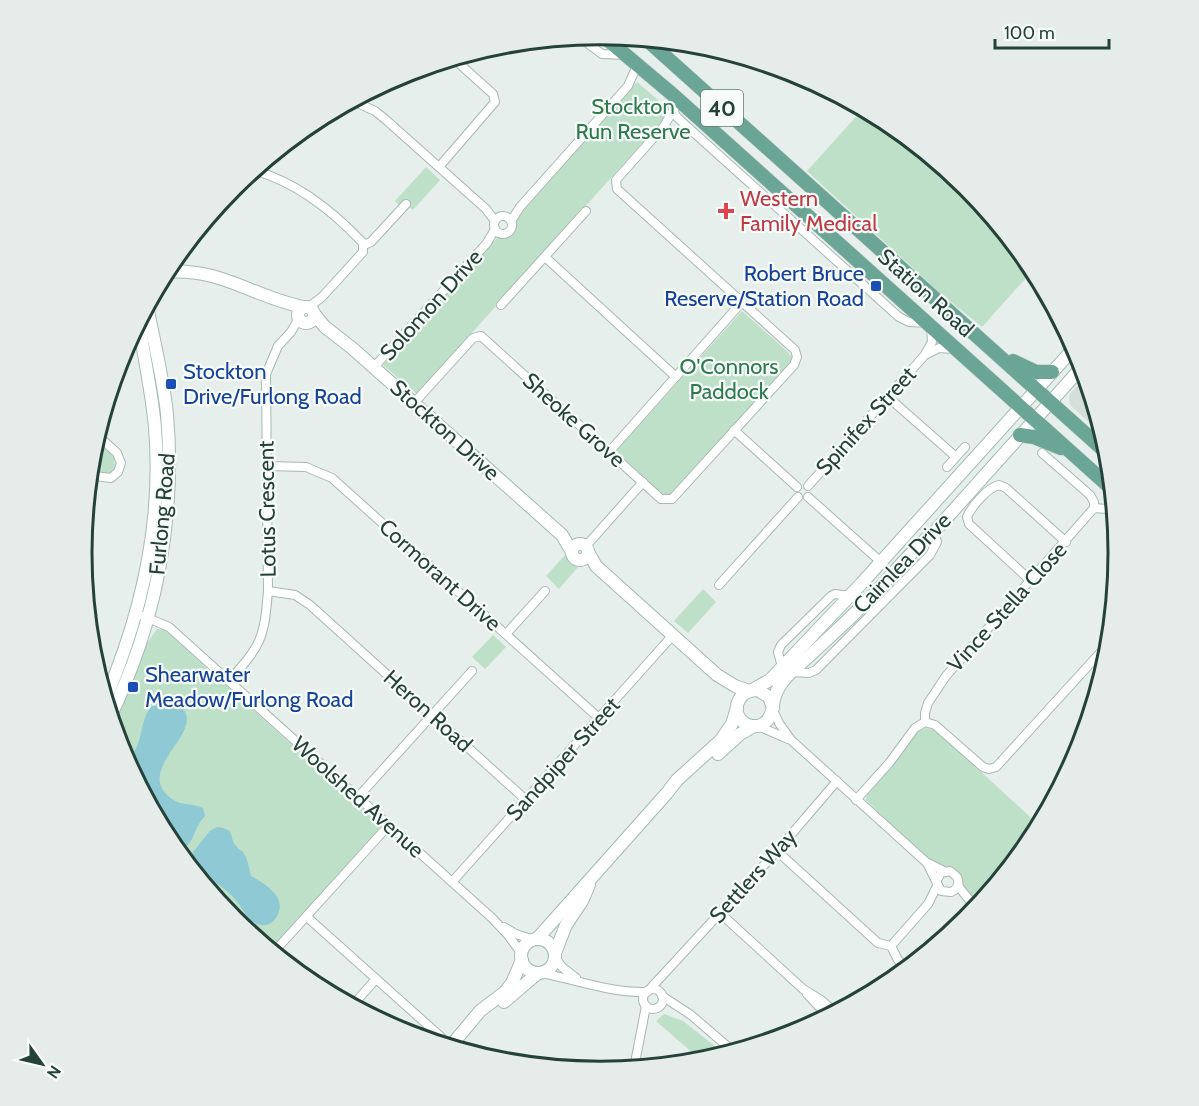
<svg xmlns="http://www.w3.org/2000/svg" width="1199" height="1106" font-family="Cabin,sans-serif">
	<rect width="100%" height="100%" fill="#e6efeb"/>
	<polygon fill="#d4dfda" points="1085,377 1103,435 1070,405 1069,395"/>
	<g fill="#bfe0c8">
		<polygon points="637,82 671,111 417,394 383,365"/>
		<polygon points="863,109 888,122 966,187 1031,265 1033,270 982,327 940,293 807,171"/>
		<polygon points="426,167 440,180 413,210 404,202 400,206 395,201"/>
		<polygon points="742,311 788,352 792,357 789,364 670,495 663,495 616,451"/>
		<polygon points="95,439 114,457 115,467 109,474 100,473 90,463"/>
		<polygon points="565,555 570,563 578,567 559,589 546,576"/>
		<polygon points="703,589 716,602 688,633 674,621"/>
		<polygon points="157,629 165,630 382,826 271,951 233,919 168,841 120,751 113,728 144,648"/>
		<polygon points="493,635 506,647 485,669 472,657"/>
		<polygon points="925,728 934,730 943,737 1039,825 1030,841 979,904 945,868 930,861 866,800 867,794 895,762 916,733"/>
		<polygon points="664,1014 683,1021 725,1054 702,1061 656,1021"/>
	</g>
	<g fill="#8ec9d4">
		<path d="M164,697c67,25 -39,69 8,102 10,7 20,4 31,9l2,8c-13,13 -9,30 -28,35l-9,-10 -42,-80c24,-21 7,-48 38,-64z"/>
		<path d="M218,827c18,3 10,8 18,19 2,3 5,4 7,6 5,7 6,16 8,24 15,8 38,22 25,42 -2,3 -7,7 -11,7 -16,2 -22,-18 -31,-27 -5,-5 -11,-11 -18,-15 -7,-3 -16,-5 -21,-10 -4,-3 -6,-7 -9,-11 1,-2 21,-28 24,-31 2,-2 5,-3 8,-4z"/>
	</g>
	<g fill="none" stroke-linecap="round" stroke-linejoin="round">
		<g stroke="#a8b8b2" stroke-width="10">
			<g id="street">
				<polyline points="579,37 602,54 627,55"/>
				<polyline points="351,100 375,111 385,119 486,209 495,221"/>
				<polyline points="673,106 675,115 682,122 899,317 909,322 928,323"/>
				<polyline points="439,167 495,102 493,94 453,58"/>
				<path d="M253,170c44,12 80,41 110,73v9l-41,45 -13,10"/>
				<circle cx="503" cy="225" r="9"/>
				<polyline points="511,221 520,207 628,86 635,70 634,61"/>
				<polyline points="364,245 371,242 406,204"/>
				<polyline points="545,257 676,377"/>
				<polyline points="501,305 586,211"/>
				<polyline points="927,354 939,348 954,349"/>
				<polyline points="374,367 487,243 495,229"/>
				<polyline points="888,397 956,457"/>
				<polyline points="414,403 473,338 481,336 661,499 672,499 794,365 797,357 795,350 617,189 616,180 664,126 674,109"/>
				<polyline points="734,430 797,487"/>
				<polyline points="609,452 742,302"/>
				<polyline points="1042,453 1090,495 1094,502 1094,508"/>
				<polyline points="266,466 306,467 332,478 600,719"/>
				<polyline points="947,467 965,447"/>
				<polyline points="89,471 95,476 111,478 118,472 121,463 117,453 96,434"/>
				<polyline points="808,486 924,356 932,342 931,326"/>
				<polyline points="808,497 881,562"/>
				<polyline points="586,546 643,482"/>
				<path d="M1031,581l-62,-57 -2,-7c5,-11 20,-29 32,-32l7,3 60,54"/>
				<polyline points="719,585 798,497"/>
				<polyline points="268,591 295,595 310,605 526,800"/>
				<polyline points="143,616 169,627 492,918 508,935 522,954"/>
				<polyline points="506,634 545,591"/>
				<polyline points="782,667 778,652 781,645 831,596 835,594 850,596"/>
				<polyline points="792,672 809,673 816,670 930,555 937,542 934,532"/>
				<path d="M229,681c32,-36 35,-41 39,-90l-2,-217 12,-28 13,-14 8,-14"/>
				<polyline points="773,710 779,723 791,740 926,862 944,871"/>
				<polyline points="925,722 925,713 928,703 946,676 1094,508 1107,509"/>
				<polyline points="758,726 788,739"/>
				<polyline points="358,797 472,671"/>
				<polyline points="856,800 890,762 915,728 925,722 935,725 983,767 989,769 996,767 1109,643"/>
				<polyline points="777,851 878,943 891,946 928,904 937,886"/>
				<path d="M928,865l13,26 10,1c7,-3 9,-8 6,-15l-7,-6 -9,2 -4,7"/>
				<polyline points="452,882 673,635"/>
				<polyline points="958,886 976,908"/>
				<polyline points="720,913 803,989 821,1000 835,1012"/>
				<polyline points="307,917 441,1037"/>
				<polyline points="504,927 516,934 534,940"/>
				<polyline points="891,946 898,960 907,968"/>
				<polyline points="273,953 389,825"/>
				<polyline points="555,957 562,967 576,978"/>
				<path d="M542,973c35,7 68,20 105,19"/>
				<circle cx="653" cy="999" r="10"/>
				<polyline points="649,990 777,851 837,781"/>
				<polyline points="807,994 828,1016"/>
				<polyline points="662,996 691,1015 734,1052"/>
				<polyline points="352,1006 376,979"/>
				<polyline points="634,1068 646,1006"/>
			</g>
		</g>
		<g stroke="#a4bbb3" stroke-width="14">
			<g id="secondary">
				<path d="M165,272c55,-5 88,25 138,35"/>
				<circle cx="306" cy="315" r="8"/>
				<polyline points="315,315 325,327 352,348 562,535 572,552"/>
				<circle cx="580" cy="552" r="8"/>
				<polyline points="588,552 596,566 717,675 735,686 749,691"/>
				<polyline points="752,690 770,680 861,584 1075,347"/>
				<path d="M105,700c37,-87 58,-177 50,-272 -3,-37 -12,-72 -16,-109"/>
				<path d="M773,708l-4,-11 -11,-7c-8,0 -15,2 -19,10 -13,24 30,42 34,5 1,-9 5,-18 11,-25 6,-8 15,-15 23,-22 17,-16 34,-31 50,-47 27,-25 48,-55 77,-79l148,-165"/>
				<path d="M110,717c46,-94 66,-199 57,-303 -4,-37 -13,-72 -20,-108"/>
				<polyline points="718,754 740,734 754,726"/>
				<polyline points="537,939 667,793 677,780 721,740 732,724 737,708"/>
				<circle cx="538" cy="956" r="17"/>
				<polyline points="555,953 566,925 582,901 589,885"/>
				<polyline points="504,1002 538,973"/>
				<polyline points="450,1047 480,1011 505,992 512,983 522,960"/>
			</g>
		</g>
		<g stroke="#c2cac8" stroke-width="15">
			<g id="primary">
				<polyline points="602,35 672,94 1112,489"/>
				<polyline points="646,39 1108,454"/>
				<polyline points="1013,361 1036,372 1052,372"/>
				<polyline points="1020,435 1034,437 1061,448"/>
			</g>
		</g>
		<use href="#street" stroke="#fff" stroke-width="8"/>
		<use href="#secondary" stroke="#fff" stroke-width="12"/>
		<use href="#primary" stroke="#6aa596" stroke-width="14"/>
	</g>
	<path fill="#e0444e" stroke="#f7fbf9" stroke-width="2" d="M723 202h6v6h6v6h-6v6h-6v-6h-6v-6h6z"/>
	<g fill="#1a4fb4" stroke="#f7fbf9" stroke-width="2">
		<rect x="870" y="280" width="12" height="12" rx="3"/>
		<rect x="165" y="378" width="12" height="12" rx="3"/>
		<rect x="127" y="681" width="12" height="12" rx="3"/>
	</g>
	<g text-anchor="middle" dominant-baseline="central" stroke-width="4.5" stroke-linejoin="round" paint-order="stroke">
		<rect fill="#f7fbf9" stroke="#637a73" stroke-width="1.5" x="701" y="90" width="42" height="36" rx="4.5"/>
		<g font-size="21" font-weight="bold" fill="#24423a">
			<text x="722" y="108">40</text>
		</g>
		<g font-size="22" fill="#2d7a4b" stroke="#f7fbf9">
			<text x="633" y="106">Stockton<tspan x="633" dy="25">Run Reserve</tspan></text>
			<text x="729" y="366">O'Connors<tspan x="729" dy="25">Paddock</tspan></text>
		</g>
		<g font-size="22" fill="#be3a42" stroke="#f7fbf9" text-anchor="start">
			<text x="740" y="198">Western<tspan x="740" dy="25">Family Medical</tspan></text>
		</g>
		<g font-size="22" fill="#164399" stroke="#f7fbf9" text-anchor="start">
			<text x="864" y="273" text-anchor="end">Robert Bruce<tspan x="864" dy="25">Reserve/Station Road</tspan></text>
			<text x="183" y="371">Stockton<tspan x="183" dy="25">Drive/Furlong Road</tspan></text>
			<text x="145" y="674">Shearwater<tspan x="145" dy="25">Meadow/Furlong Road</tspan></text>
		</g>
		<g font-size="22" fill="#24423a" stroke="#f7fbf9">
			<text transform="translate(926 293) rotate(42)">Station Road</text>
			<text transform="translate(431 305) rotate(-48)">Solomon Drive</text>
			<text transform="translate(574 420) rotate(42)">Sheoke Grove</text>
			<text transform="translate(866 421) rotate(-48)">Spinifex Street</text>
			<text transform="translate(445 430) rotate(42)">Stockton Drive</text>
			<text transform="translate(267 509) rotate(-91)">Lotus Crescent</text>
			<text transform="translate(162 514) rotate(-85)">Furlong Road</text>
			<text transform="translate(902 563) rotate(-46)">Cairnlea Drive</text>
			<text transform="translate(440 575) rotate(42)">Cormorant Drive</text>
			<text transform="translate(1007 607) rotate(-48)">Vince Stella Close</text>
			<text transform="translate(428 711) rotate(42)">Heron Road</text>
			<text transform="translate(563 759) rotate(-48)">Sandpiper Street</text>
			<text transform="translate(358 797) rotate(42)">Woolshed Avenue</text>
			<text transform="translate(753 876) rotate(-48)">Settlers Way</text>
		</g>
	</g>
	<path d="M0 0H1199V1106H0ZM92 553a508 508 0 1 1 1016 0a508 508 0 1 1-1016 0Z" fill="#e6ecea" fill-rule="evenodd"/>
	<path fill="none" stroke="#24423a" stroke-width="3" d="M92 553a508 508 0 1 1 1016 0a508 508 0 1 1-1016 0Z"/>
	<g transform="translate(42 1064) rotate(124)" stroke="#f7fbf9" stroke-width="4.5" paint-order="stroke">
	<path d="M0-4.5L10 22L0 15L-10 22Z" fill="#24423a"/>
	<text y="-9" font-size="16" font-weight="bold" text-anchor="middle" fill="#24423a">N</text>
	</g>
	<path d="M995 39v9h114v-9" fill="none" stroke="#24423a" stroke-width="3"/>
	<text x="1004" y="39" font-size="18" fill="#24423a" stroke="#f7fbf9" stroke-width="4.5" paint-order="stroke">100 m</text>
</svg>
